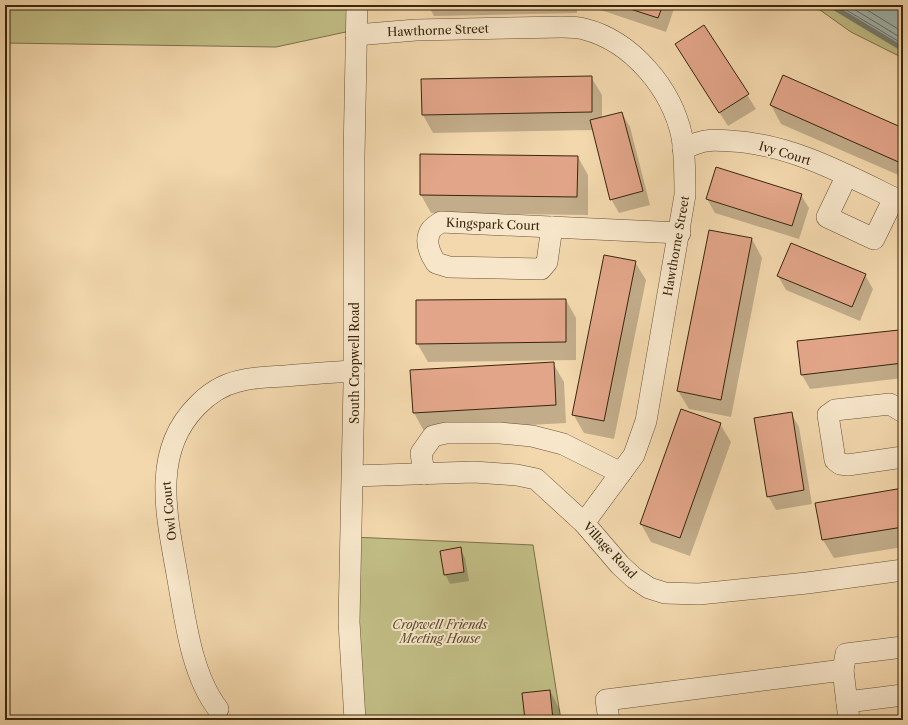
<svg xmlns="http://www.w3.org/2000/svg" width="908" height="725" font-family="'Libre Caslon Text',serif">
	<rect width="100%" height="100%" fill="#f3d8ad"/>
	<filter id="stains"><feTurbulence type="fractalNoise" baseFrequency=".005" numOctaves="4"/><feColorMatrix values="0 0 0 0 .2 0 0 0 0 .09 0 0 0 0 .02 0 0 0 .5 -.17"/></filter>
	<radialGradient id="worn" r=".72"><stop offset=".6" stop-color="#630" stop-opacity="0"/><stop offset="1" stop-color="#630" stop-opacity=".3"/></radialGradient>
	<g fill="#c1bd85" stroke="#7d7249">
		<polygon points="5,5 355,5 355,30 276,47 5,43"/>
		<polygon points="813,5 830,5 903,49 903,58 851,32"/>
		<polygon points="352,537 533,545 561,720 355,720"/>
	</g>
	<polygon fill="#a0b8b5" stroke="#777e72" points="830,5 903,5 903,49 895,45"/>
	<g fill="#0003">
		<polygon points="428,5 577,5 577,13 434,16"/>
		<polygon points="586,5 674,5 675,6 666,32"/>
		<polygon points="704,27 756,109 728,126 684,58"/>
		<polygon points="591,77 602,95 602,118 622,113 630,127 650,205 619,213 611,199 593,130 433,133 423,115"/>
		<polygon points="784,77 903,129 903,177 781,124 771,105"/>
		<polygon points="421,155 578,157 588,175 588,215 431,213 421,195"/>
		<polygon points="801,195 809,208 799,239 715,213 707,199"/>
		<polygon points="752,239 762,258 731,417 689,409 678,391"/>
		<polygon points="635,262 646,280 614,439 584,433 573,414"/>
		<polygon points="865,275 873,289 860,321 786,290 778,276"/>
		<polygon points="566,300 576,318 576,360 428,362 417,343"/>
		<polygon points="899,331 903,338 903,378 810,389 802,375"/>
		<polygon points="553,363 564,382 566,423 424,431 414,413"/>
		<polygon points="791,413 799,427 812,504 776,510 768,496"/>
		<polygon points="720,424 731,442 690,556 651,542 641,524"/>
		<polygon points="903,489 903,547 834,558 823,540"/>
		<polygon points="460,548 465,558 469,581 450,584 445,574"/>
		<polygon points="550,691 560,710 561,720 526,720"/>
	</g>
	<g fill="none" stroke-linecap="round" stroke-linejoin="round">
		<g stroke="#6c6f61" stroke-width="1">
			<polyline points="838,5 903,44"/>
			<polyline points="847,5 903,39"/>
			<polyline points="859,5 903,32"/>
		</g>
		<polyline stroke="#777e72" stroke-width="5" points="830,5 903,49"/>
	</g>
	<g fill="#e2a589" stroke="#39260d">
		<polygon points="618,5 663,5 658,18"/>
		<polygon points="704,25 749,94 719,113 675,44"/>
		<polygon points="783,75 903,128 903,164 770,105"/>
		<polygon points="592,76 592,112 422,115 421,79"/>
		<polygon points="622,112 643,191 610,200 590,120"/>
		<polygon points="420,154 578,156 577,197 420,195"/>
		<polygon points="716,167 802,194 792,226 706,199"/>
		<polygon points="709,230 752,238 721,400 677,391"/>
		<polygon points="791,243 866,274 852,307 777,276"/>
		<polygon points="604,255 636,261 604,421 572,415"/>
		<polygon points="566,299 566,342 416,344 416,300"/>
		<polygon points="899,330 903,363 801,375 797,341"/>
		<polygon points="554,362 556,405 413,413 410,370"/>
		<polygon points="681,409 721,423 680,538 640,524"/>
		<polygon points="792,412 804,490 767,497 754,418"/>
		<polygon points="903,488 903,527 822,540 815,503"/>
		<polygon points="461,547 464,572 444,575 440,551"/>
		<polygon points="550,690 553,720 525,720 522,693"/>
	</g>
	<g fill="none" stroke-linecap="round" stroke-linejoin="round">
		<g stroke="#685235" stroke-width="22">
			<g id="minor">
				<path d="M356,35l60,-5 146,-3c7,0 15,0 22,2 48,12 88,60 98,108 3,19 3,39 3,58l-39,226 -12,34 -50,68"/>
				<path d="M683,148c8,-2 15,-6 23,-7 8,-2 17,0 25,0 58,3 112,32 163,57l-20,41 -47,-22 20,-42"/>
				<path d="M552,227l-5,35 -6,7 -92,-2 -13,-4c-6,-9 -12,-22 -5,-33 2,-3 7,-6 10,-8l239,11"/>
				<polyline points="903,412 890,404 835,410 828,415 835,460 840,464 848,465 903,457"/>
				<polyline points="424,474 421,453 433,436 446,433 500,433 532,436 563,444 621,473"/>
				<polyline points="353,476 474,472 517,475 536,479 584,523 620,565 634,578 649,588 665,593 699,594 807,583 903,570"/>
				<polyline points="847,702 903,695"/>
				<path d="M218,709c-27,-35 -33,-91 -41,-135 -10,-57 -26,-121 19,-167 12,-13 26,-22 43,-26 15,-4 30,-4 46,-5 23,-2 46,-4 69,-5"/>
				<polyline points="355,720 349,622 354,384 354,156 357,5"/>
				<polyline points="609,720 606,700 843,670"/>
				<polyline points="849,720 843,670 846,654 903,647"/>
			</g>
		</g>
		<use href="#minor" stroke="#f7e6ca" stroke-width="21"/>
	</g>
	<g text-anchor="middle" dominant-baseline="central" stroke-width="4" stroke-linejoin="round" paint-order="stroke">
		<g font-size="12" fill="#39260d" stroke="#f7e6ca">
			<text transform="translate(438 30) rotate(-2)">Hawthorne Street</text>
			<text transform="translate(785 153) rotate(17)">Ivy Court</text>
			<text transform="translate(493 224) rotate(2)">Kingspark Court</text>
			<text transform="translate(676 246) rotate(-80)">Hawthorne Street</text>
			<text transform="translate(354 363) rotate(-90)">South Cropwell Road</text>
			<text transform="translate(169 511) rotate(-96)">Owl Court</text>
			<text transform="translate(610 550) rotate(47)">Village Road</text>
		</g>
		<g font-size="12" font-style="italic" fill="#5b4c2b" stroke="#f7e6ca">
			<text x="440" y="624">Cropwell Friends<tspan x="440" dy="14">Meeting House</tspan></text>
		</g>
	</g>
	<rect width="908" height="725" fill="none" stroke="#f3d8ad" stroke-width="20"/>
	<rect x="6" y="6" width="896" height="713" fill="none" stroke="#39260d" stroke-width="2"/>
	<rect x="10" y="10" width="888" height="705" fill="none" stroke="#39260d"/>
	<rect width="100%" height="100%" filter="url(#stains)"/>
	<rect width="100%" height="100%" fill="url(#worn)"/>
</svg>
